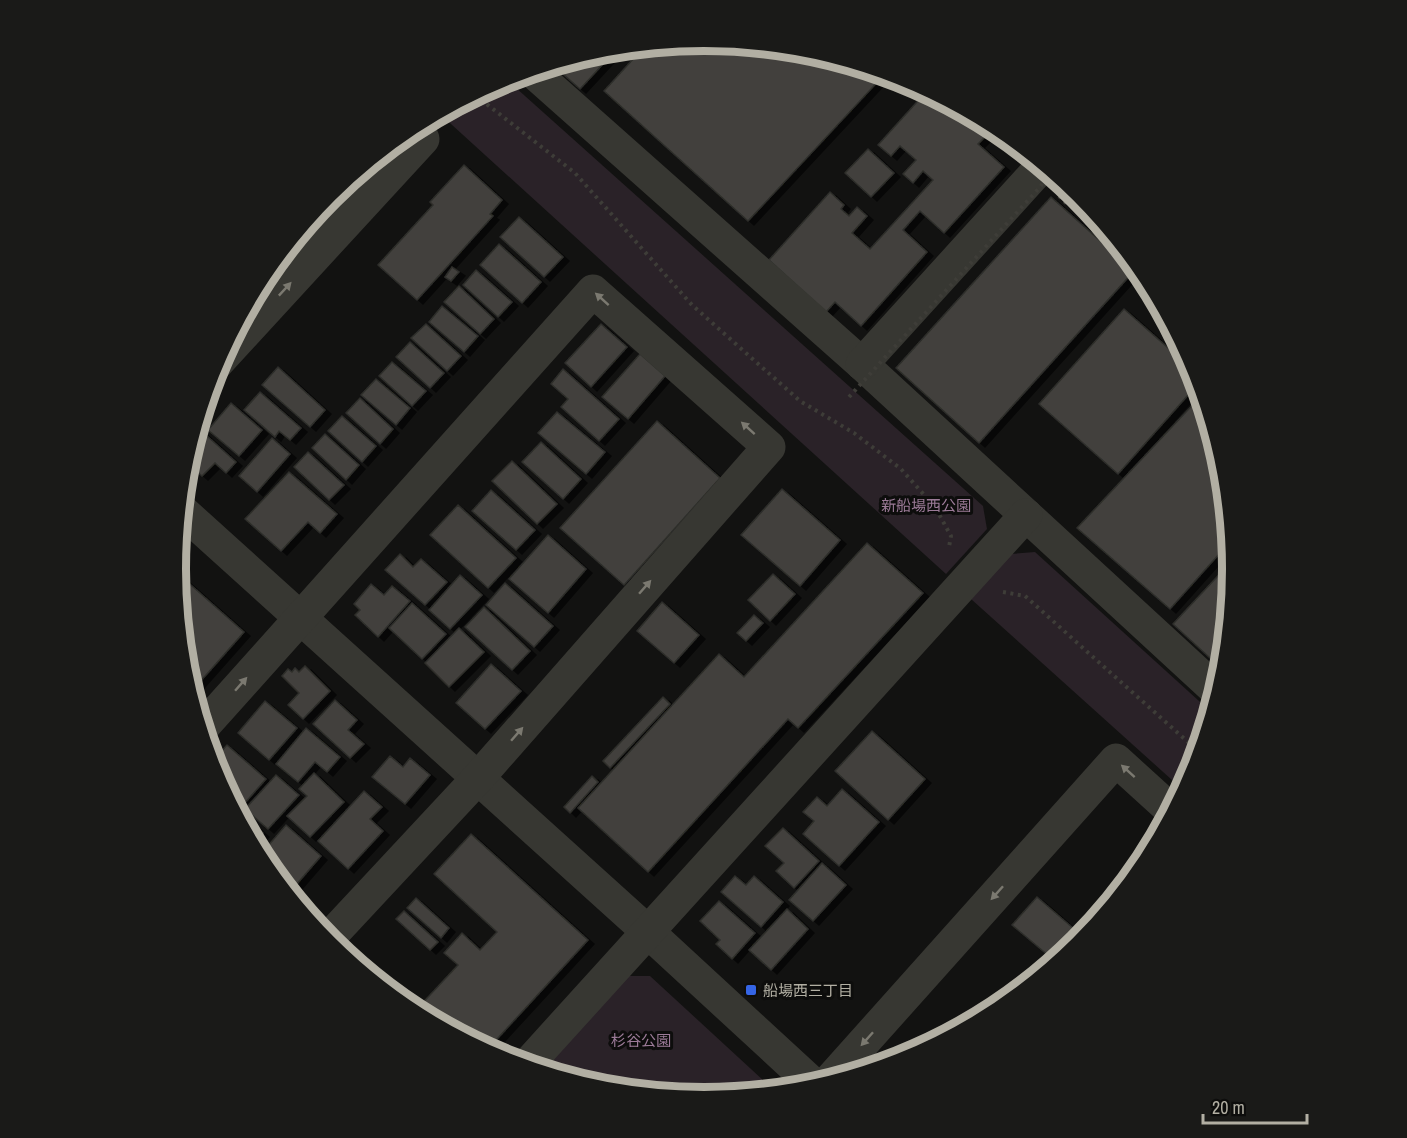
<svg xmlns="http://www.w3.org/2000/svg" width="1407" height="1138" font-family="'Archivo Narrow','Noto Sans JP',sans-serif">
	<defs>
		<filter id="shadow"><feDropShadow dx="6" dy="4" stdDeviation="0" flood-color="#0009"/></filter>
	</defs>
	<rect width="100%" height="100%" fill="#121211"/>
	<g fill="#2a2228">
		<polygon points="506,79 983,506 987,529 946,574 440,114"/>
		<polygon points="1035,552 1210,711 1192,772 1182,789 971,599 1011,554"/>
		<polygon points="628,976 650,976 775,1091 703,1097 600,1087 543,1070"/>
	</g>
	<g fill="#42413d" stroke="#2e2e2b" stroke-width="1.5" filter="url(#shadow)">
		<polygon points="704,41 807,51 885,74 748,221 604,91 645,46"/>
		<polygon points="617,49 580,89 553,65 601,51"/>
		<polygon points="926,92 962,111 988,134 978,144 1004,167 944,233 920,211 903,230 927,252 861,326 835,302 826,312 769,260 830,192 844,205 841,209 849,216 857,207 867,216 852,233 870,249 933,180 923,171 913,183 903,174 916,160 900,146 891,156 878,145"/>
		<polygon points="868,149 894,173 871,197 845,173"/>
		<polygon points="464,165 502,200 490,214 493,216 417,300 378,265 433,205 430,202"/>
		<polygon points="1051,197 1134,271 979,443 896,368"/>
		<polygon points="519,217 563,257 544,277 500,237"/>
		<polygon points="499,244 541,282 522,303 480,265"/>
		<polygon points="452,267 459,272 451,281 445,277"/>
		<polygon points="476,270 512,302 498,317 463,285"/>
		<polygon points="459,286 494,319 480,334 444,302"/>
		<polygon points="442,306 478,336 464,352 429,322"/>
		<polygon points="1124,309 1193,370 1197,385 1118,474 1039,404"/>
		<polygon points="426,324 461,356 447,371 411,338"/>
		<polygon points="601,324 627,347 591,387 565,363"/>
		<polygon points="410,342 444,373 430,388 396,357"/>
		<polygon points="640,354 665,376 628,419 602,397"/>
		<polygon points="392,362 426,391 412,406 379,376"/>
		<polygon points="278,367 325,410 310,427 262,385"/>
		<polygon points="563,369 619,419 599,441 561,407 568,399 551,384"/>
		<polygon points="376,379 410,408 396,425 361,395"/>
		<polygon points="260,392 301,428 290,440 279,431 275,437 244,410"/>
		<polygon points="1201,396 1222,466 1229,543 1170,609 1077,528"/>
		<polygon points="360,398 393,429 380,444 346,413"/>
		<polygon points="231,403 262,430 239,456 208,430"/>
		<polygon points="557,412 605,452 586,474 538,433"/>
		<polygon points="342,416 376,446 362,462 328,431"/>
		<polygon points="657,421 720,478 624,585 560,528"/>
		<polygon points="197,427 236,462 226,473 215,463 202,476 186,462 190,455 189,453"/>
		<polygon points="325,434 359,465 346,480 312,448"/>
		<polygon points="272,438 290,454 257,492 239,476"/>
		<polygon points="541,442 581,479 563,499 522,462"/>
		<polygon points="308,452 344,485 329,500 294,467"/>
		<polygon points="512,461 557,504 537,524 492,481"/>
		<polygon points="289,472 337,514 320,533 308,522 281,551 245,519"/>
		<polygon points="782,489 840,540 800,586 741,535"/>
		<polygon points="491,490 535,530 516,550 472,511"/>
		<polygon points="458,505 516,558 488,588 430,535"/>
		<polygon points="548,535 586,569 548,613 509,579"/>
		<polygon points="867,543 923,593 798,728 788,719 648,872 578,808 719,654 744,677"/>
		<polygon points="400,554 413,567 421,559 447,582 425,605 385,570"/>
		<polygon points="1231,562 1232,569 1222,669 1173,624"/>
		<polygon points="175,571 244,632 191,692 185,672"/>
		<polygon points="773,574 795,594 770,621 748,600"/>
		<polygon points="460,575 482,595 450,629 429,610"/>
		<polygon points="505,583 553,626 534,647 486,605"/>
		<polygon points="371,584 384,595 392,586 410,601 378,637 355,615 360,610 354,604"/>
		<polygon points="662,602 699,635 674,663 637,631"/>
		<polygon points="412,603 446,634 422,659 389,628"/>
		<polygon points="484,607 530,651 512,670 465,627"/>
		<polygon points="754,615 763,623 746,641 737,633"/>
		<polygon points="459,628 484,652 449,687 425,663"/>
		<polygon points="491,664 521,691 485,729 456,703"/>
		<polygon points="305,666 330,691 303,719 288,705 299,693 282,676 288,669 292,672 295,668 299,672"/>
		<polygon points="663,697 670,704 610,768 603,761"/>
		<polygon points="335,700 357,720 348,730 364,744 350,758 313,724"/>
		<polygon points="265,701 297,728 269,760 238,733"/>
		<polygon points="306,728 340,757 327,772 315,762 298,782 276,764"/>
		<polygon points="872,731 925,779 888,820 835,771"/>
		<polygon points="227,745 266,779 243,805 225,790 220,780 224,776 214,767 212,762"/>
		<polygon points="390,756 403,767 410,758 430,775 405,804 372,777"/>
		<polygon points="314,773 344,802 310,837 287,816 307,796 299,789"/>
		<polygon points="276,775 299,795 268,829 245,809"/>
		<polygon points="592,776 598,782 570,813 564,807"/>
		<polygon points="842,789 879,822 839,866 803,834 814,821 803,812 817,797 827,806"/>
		<polygon points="364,791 382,807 370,819 383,831 348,869 318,841"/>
		<polygon points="243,815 263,833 254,843 240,818"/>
		<polygon points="286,825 321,856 289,893 260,855"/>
		<polygon points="783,828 819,861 794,888 776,871 784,863 765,846"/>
		<polygon points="471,834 588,940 487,1050 415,1011 458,965 444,953 462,933 480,950 497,932 434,874"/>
		<polygon points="822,863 846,885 813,921 789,900"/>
		<polygon points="735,876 746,885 754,876 783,902 761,927 721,892"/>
		<polygon points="1037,897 1073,928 1049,956 1012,925"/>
		<polygon points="416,898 449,928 441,938 407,908"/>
		<polygon points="719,901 755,933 732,959 716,944 720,940 700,921"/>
		<polygon points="787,909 808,929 771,970 749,950"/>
		<polygon points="404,911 438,942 430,950 396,919"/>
	</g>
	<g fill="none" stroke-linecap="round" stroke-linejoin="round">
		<g stroke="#3e3d38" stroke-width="4" stroke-dasharray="3 4.5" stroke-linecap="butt">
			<polyline points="475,95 575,173 692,305 800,401 854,433 901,469 935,507 951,536 949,547"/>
			<polyline points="1059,196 1068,205 1074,199 1064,191"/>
			<polyline points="1003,592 1025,596 1198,751"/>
		</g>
		<g stroke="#373732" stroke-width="33">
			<polyline points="532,71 862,364 1216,690"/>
			<polyline points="217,363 423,139 412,128"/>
			<polyline points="862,364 1042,166"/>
			<polyline points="181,510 647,931 814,1085"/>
			<polyline points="202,728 593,291 769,447 478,778 327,940"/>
			<polyline points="527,1065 1026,515"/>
			<polyline points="830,1080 1116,760 1171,810"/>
		</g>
		<g stroke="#3e3d38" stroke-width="4" stroke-dasharray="3 4.5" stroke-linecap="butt">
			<polyline points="1046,175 1057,185"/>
			<polyline points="849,397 1041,186 1048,171"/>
		</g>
	</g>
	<defs><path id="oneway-solid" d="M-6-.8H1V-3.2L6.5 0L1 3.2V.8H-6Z" transform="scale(1.5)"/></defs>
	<g fill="#7b7970">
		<use href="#oneway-solid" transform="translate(285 289) rotate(-47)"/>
		<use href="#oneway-solid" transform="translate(602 299) rotate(-138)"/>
		<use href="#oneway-solid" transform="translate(748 428) rotate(-138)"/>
		<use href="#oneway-solid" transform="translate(645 587) rotate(-49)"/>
		<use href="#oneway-solid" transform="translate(241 684) rotate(-49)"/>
		<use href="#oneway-solid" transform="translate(517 734) rotate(-49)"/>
		<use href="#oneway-solid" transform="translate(1128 771) rotate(-138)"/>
		<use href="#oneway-solid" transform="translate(997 893) rotate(132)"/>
		<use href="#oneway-solid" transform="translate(867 1039) rotate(132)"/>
	</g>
	<rect fill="#3565e6" stroke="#0d0d0c" stroke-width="2" x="745" y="984" width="12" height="12" rx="3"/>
	<g text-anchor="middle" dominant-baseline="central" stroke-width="6" stroke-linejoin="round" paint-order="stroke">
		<g font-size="15" fill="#9c7b98" stroke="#0d0d0c">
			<text x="926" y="505">新船場西公園</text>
			<text x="641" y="1040">杉谷公園</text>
		</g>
		<g font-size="15" fill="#b2afa3" stroke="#0d0d0c" text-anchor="start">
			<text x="763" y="990">船場西三丁目</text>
		</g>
	</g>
	<path d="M0 0H1407V1138H0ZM186 569a518 518 0 1 1 1036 0a518 518 0 1 1-1036 0Z" fill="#1a1a18" fill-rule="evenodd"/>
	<path fill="none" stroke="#b2afa3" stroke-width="8" d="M186 569a518 518 0 1 1 1036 0a518 518 0 1 1-1036 0Z"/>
	<path d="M1203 1114v9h104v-9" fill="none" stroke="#b2afa3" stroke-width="3"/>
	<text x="1212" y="1114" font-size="18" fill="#b2afa3" stroke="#0d0d0c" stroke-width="4.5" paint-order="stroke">20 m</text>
</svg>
